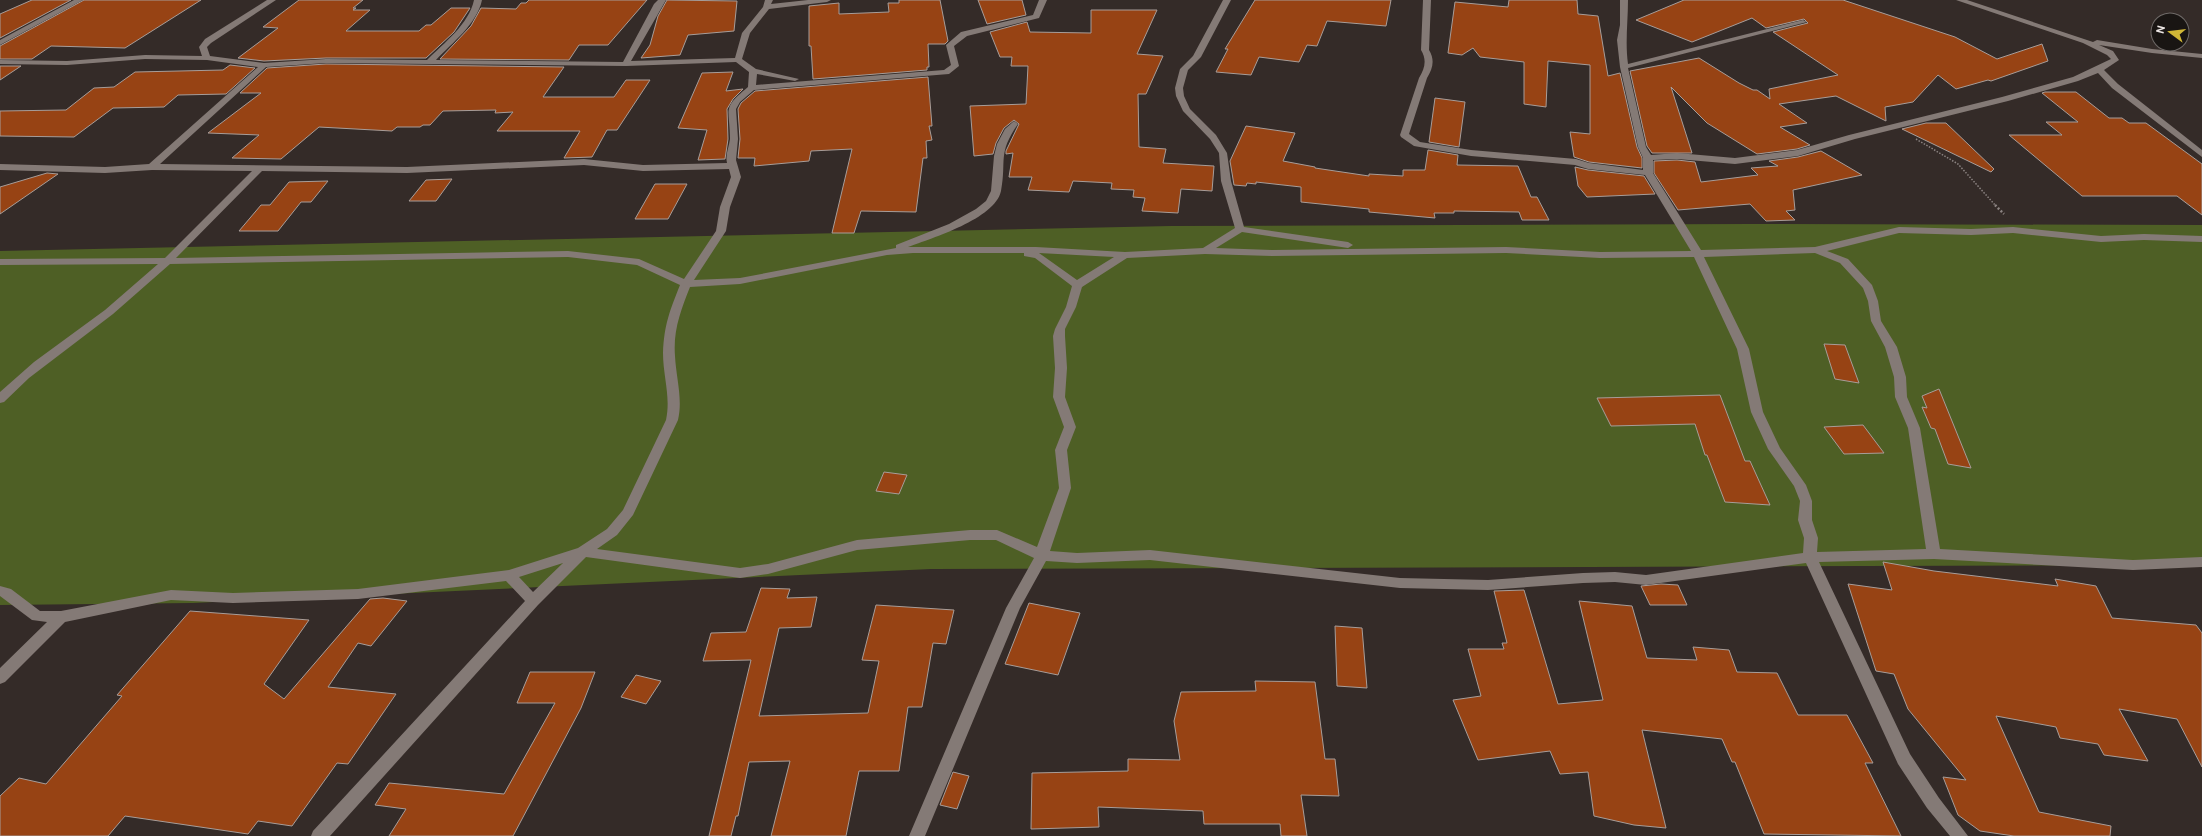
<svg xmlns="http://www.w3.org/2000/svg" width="2202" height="836" font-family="Cabin,sans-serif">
	<rect width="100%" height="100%" fill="#342b28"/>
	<polygon fill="#4e5f25" points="1753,224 2202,225 2202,565 931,569 193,603 0,605 0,251 1171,226"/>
	<g fill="#974314" stroke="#a79d99">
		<polygon points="32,0 71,0 0,38 0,14"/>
		<polygon points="84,0 201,0 125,48 51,46 32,59 0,59 0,46"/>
		<polygon points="299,0 363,0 353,8 356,8 353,10 370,10 346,31 419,31 426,25 431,25 451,8 470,8 454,32 426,58 326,58 264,61 238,58 278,28 263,27"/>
		<polygon points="529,0 647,0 608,45 579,45 569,60 440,59 471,26 481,8 516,9 521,3 526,3"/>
		<polygon points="667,0 737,1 734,31 688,35 680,55 641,58 650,45 658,16"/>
		<polygon points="899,0 940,0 948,41 945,44 928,44 929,67 927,67 927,70 813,79 811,46 809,46 809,6 839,3 839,14 889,12 888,3 899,3"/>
		<polygon points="978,0 1022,0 1026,15 987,24"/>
		<polygon points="1255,0 1391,0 1386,26 1327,21 1317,46 1307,45 1299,62 1259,57 1251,75 1216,72 1228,49 1225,49"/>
		<polygon points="1509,0 1577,0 1578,14 1598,16 1608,76 1620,73 1637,147 1642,158 1642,168 1589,162 1574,157 1570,132 1590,134 1590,65 1548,61 1546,107 1524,104 1524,62 1480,57 1473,48 1462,55 1448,53 1455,2 1508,7"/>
		<polygon points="1684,0 1843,0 1955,37 1997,59 2042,44 2048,61 1991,81 1988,80 1956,89 1938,75 1913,102 1885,107 1886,121 1836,96 1779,104 1807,123 1780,127 1810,145 1797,149 1757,154 1707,123 1671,87 1692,153 1652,153 1647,146 1630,71 1699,58 1739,83 1753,90 1757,90 1770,99 1769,89 1838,75 1773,32 1808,23 1804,19 1766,28 1752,18 1692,42 1636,20"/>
		<polygon points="1091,10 1157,10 1137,54 1163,56 1146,94 1138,94 1139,147 1166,149 1163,163 1214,166 1212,191 1181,189 1178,213 1142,211 1145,198 1133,197 1134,190 1111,189 1112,183 1073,181 1069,192 1028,190 1032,177 1009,177 1013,153 1006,154 1006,151 1019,124 1014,120 1004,128 996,143 993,154 974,156 970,106 1026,104 1028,66 1011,66 1012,57 1000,57 990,32 1027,22 1030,32 1091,33"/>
		<polygon points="326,64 564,67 543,97 614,97 626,80 650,80 617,130 607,130 592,157 564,158 580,131 497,131 513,112 495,113 496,110 443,111 430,125 423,125 420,127 397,127 392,131 319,127 281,159 232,158 259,135 208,133 261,93 240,93 267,68"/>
		<polygon points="230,65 255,68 226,94 178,95 164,107 113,108 74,137 0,136 0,111 66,110 94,88 114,87 135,72 223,70"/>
		<polygon points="0,66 21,66 0,80"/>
		<polygon points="733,72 726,91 743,89 733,99 727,109 728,139 725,159 698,160 707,130 678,128 702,73"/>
		<polygon points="928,77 932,126 929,126 932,140 926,141 927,158 923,158 916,212 861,211 854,233 832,233 852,149 811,151 809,161 754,166 755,158 738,158 740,139 738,109 741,103 755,91"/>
		<polygon points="2045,92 2076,92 2109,118 2122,118 2129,123 2146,123 2202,164 2202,215 2177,196 2082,196 2009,135 2062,135 2046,122 2078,122 2042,93"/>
		<polygon points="1435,98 1465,102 1459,147 1429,142"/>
		<polygon points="1926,123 1946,123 1994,169 1991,172 1902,129"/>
		<polygon points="1246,126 1295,133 1283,161 1315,167 1315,168 1369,176 1369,174 1403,176 1403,170 1425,170 1428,150 1458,155 1457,165 1518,166 1531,197 1537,197 1549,220 1522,220 1519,212 1454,211 1454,213 1434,213 1435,218 1369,212 1369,209 1301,202 1301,187 1256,182 1256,184 1247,183 1246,186 1234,185 1230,161"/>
		<polygon points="1821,151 1862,175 1793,190 1795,210 1786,211 1795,220 1766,221 1750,204 1678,210 1654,173 1654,161 1677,160 1695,162 1701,182 1758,175 1751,168 1778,166 1769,161 1798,157"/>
		<polygon points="1575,167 1588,170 1644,176 1655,194 1587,197 1578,186"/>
		<polygon points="47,173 58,174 0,214 0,187"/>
		<polygon points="452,179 436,201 409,201 426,180"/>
		<polygon points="328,181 311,202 301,202 278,231 239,231 261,205 270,205 289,182"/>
		<polygon points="655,184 687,184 668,219 635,219"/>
		<polygon points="1824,344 1845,345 1859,383 1835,379"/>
		<polygon points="1939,389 1971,468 1948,464 1935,429 1931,428 1922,407 1927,408 1922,396"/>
		<polygon points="1720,395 1745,461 1750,461 1770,505 1725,502 1707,455 1705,455 1695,424 1611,426 1597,398"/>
		<polygon points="1863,425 1884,453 1844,454 1824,427"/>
		<polygon points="884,472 907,475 899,494 876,491"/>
		<polygon points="1883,562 1934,571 2058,586 2055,579 2096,586 2112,618 2196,625 2202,633 2202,767 2177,719 2119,709 2148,761 2104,755 2098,744 2060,738 2056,727 1996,716 2039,812 2111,826 2110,836 2014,836 1980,831 1958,815 1943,777 1966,780 1908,709 1894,674 1876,671 1848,584 1892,590"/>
		<polygon points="1661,584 1678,585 1687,605 1650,605 1641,586"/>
		<polygon points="761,588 790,589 787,598 817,597 811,627 779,628 759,716 868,713 879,661 862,660 876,605 954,610 946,644 933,643 922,707 908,707 899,771 859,771 846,836 771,836 790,761 749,762 738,816 736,816 731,836 709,836 751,660 703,661 711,633 746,632"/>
		<polygon points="1524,590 1558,704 1603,700 1579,601 1632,606 1647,658 1697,660 1693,647 1729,650 1737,672 1777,673 1798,715 1847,715 1873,763 1865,763 1901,836 1764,834 1735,762 1732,762 1722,739 1642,730 1666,828 1634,825 1594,816 1588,772 1560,774 1550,751 1478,760 1453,700 1481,696 1468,649 1504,649 1502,643 1507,643 1494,591"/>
		<polygon points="383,598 407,601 371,646 358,643 328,687 396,694 348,764 337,763 292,826 258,821 248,834 125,816 108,836 0,836 0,796 19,778 46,784 122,696 117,695 190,611 309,620 264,684 284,699 370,599"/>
		<polygon points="1029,603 1080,613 1058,675 1005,664"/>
		<polygon points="1335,626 1362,628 1367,688 1337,686"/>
		<polygon points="530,672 595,672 581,708 513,836 389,836 406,809 375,805 389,783 504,794 555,703 517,703"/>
		<polygon points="636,675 661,681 646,704 621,697"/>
		<polygon points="1255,681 1315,682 1325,759 1335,759 1339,796 1301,795 1307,836 1281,836 1280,824 1204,824 1203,811 1098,807 1099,827 1031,829 1032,773 1128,771 1128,759 1180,760 1174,721 1181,692 1256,691"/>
		<polygon points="953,772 969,776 957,809 940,805"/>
	</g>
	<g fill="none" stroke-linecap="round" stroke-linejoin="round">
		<polyline stroke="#8b8381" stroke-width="1.5" stroke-dasharray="1.5 1.5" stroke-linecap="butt" points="1916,139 1958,164 1996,206"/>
		<polyline stroke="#8b8381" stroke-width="2.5" stroke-dasharray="2 2" stroke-linecap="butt" points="1995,205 2004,214"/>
		<g fill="#847a76" fill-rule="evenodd">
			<polygon points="74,0 83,0 0,45 0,40"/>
			<path d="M267,0h9l-65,43 -4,4 3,9 54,7 62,-4 101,1c17,-17 42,-36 47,-60h8c-5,24 -30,43 -46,60l187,2 31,-58 4,-4h8l-35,61 104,-3 7,-25 21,-26 2,-7h8l-2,4 37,-4h23l-4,2 -58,7 -19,24 -8,26 14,10 43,10 -4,2 -38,-7 -1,11 188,-15 7,-5 -5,-20 15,-13 72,-17 6,-15h8l-8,18 -72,18 -13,10 5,20 -10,8 -195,16 -14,12 -4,7 2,30 -2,21 5,17 -11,30 -4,24 -32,49 46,-2 156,-30v-3l53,-21 27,-15 10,-8 5,-10 3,-35 3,-12 8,-15 9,-8 4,3c-21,30 -11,36 -17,67 -6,28 -69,47 -93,56h128l89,5 78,-4 32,-20 -14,-47 -2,-28 -9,-14 -27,-28 -7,-15 -1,-8 5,-19 13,-13 30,-56h8l-30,57 -13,13 -5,18 1,8 6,13 26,26 11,18 4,28 13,46 104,15 5,3 -5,3 -106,-16 -26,16 56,2 234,-3 94,5 91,-1 -46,-76 -57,-6 -13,-4 -104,-9 -57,-10 -13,-9 -1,-2 19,-57c6,-10 8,-18 2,-28l2,-50h8l-2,50c6,10 4,18 -2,28l-18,56 11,8 51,8 105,9 13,4 54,7v-12l-5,-11 -18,-80 -3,-27 3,-15v-25h8c0,22 -3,42 0,64l175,-44 4,2 -179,46 18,79 5,8 26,-2 58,5 62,-8 52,-15 153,-38 71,-20 38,-18 -4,-4 -24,-12 -127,-43h11l126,42 4,-2 55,9 50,5v4l-50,-5 -53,-8 14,6 6,9 -15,10 14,14 84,66v7l-90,-69 -14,-15 -20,8 -70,20 -153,38 -57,17 -63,8 -58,-5 -24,1v13l48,77 114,-3 84,-20 72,2 42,-2 88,9 43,-2 58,2v6l-58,-2 -43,2 -88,-9 -42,2 -72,-2 -72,18 21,8 24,26 6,16 3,20 16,26 9,30 1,20 13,31 20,121 193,11 69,-3v10l-69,3 -199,-11 -115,3 91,192 29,44 29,38h-18l-23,-28 -29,-44 -92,-201 -160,22 -31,-3 -32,1 -95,7 -88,-2 -250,-28 -73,3 -31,-2 -26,47 -95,228h-16l97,-228 28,-50 -38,-18h-26l-113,10 -89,24 -28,4 -154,-21 -48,48 -208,231h-19l2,-5 212,-230 -19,-20 -148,18 -125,4 -62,-3 -106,22 -60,60 -5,2v-16l47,-46 -15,-2 -32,-24v-10l11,3 29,22h21l110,-21 62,3 125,-4 151,-19 69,-22 29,-19 16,-19 43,-90c5,-23 -3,-44 -3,-67 1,-28 7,-43 17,-68l-43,-20 -69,-8 -398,7 -57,50 -84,64 -25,24 -4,1v-11l34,-30 71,-52 53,-46 -158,1v-6l165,-1 87,-87 -100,-1 -47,3 -105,-3v-6l105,3 44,-3 109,-97 -51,-7 -62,-1 -78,6 -67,-1v-4l67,1 78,-6 57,1 -3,-9 6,-8zM736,62l13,10 -1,15c-27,22 -18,21 -18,52 -1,8 -5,16 -3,24l-84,2 -59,-6 -177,8 -247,-3 106,-97 60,-4 300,3zM584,165l59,6 86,-2 2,8 -11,30 -4,24 -32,48 -45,-20 -71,-8 -392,7 86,-87 145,2zM913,253h111v3l11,2 37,28 -6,21 -11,22 -2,7 2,32 -2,29 11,30 -9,23 4,38 -22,59 -40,-17h-27l-113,10 -89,24 -28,4 -143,-19 20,-14 16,-20 45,-95c5,-21 -2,-43 -3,-64 -2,-26 6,-46 15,-69l50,-3 147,-29zM1039,253l75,4 -37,23zM1506,253l94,5 94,-1 43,92 14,63 17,37 26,37 6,15 -2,19 6,18 -1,15 -157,22 -31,-3 -32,1 -95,7 -88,-2 -250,-28 -73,3 -27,-2 21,-63 -4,-38 9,-23 -11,-30 2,-29 -2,-32v-7l11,-22 6,-20 45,-29 78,-4 67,2zM1815,253l25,10 23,25 5,13 3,20 14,26 9,30 1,20 13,31 18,121 -109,3 1,-14 -6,-18v-19l-6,-16 -26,-37 -17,-36 -14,-63 -45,-92zM563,563l-30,29 -14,-15z"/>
		</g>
	</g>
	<g transform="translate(2170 32) rotate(285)"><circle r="19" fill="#191513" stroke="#6e6967"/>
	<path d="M0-3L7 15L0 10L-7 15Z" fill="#d1b736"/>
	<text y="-6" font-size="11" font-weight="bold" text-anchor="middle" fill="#ede7e5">N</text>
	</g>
</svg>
